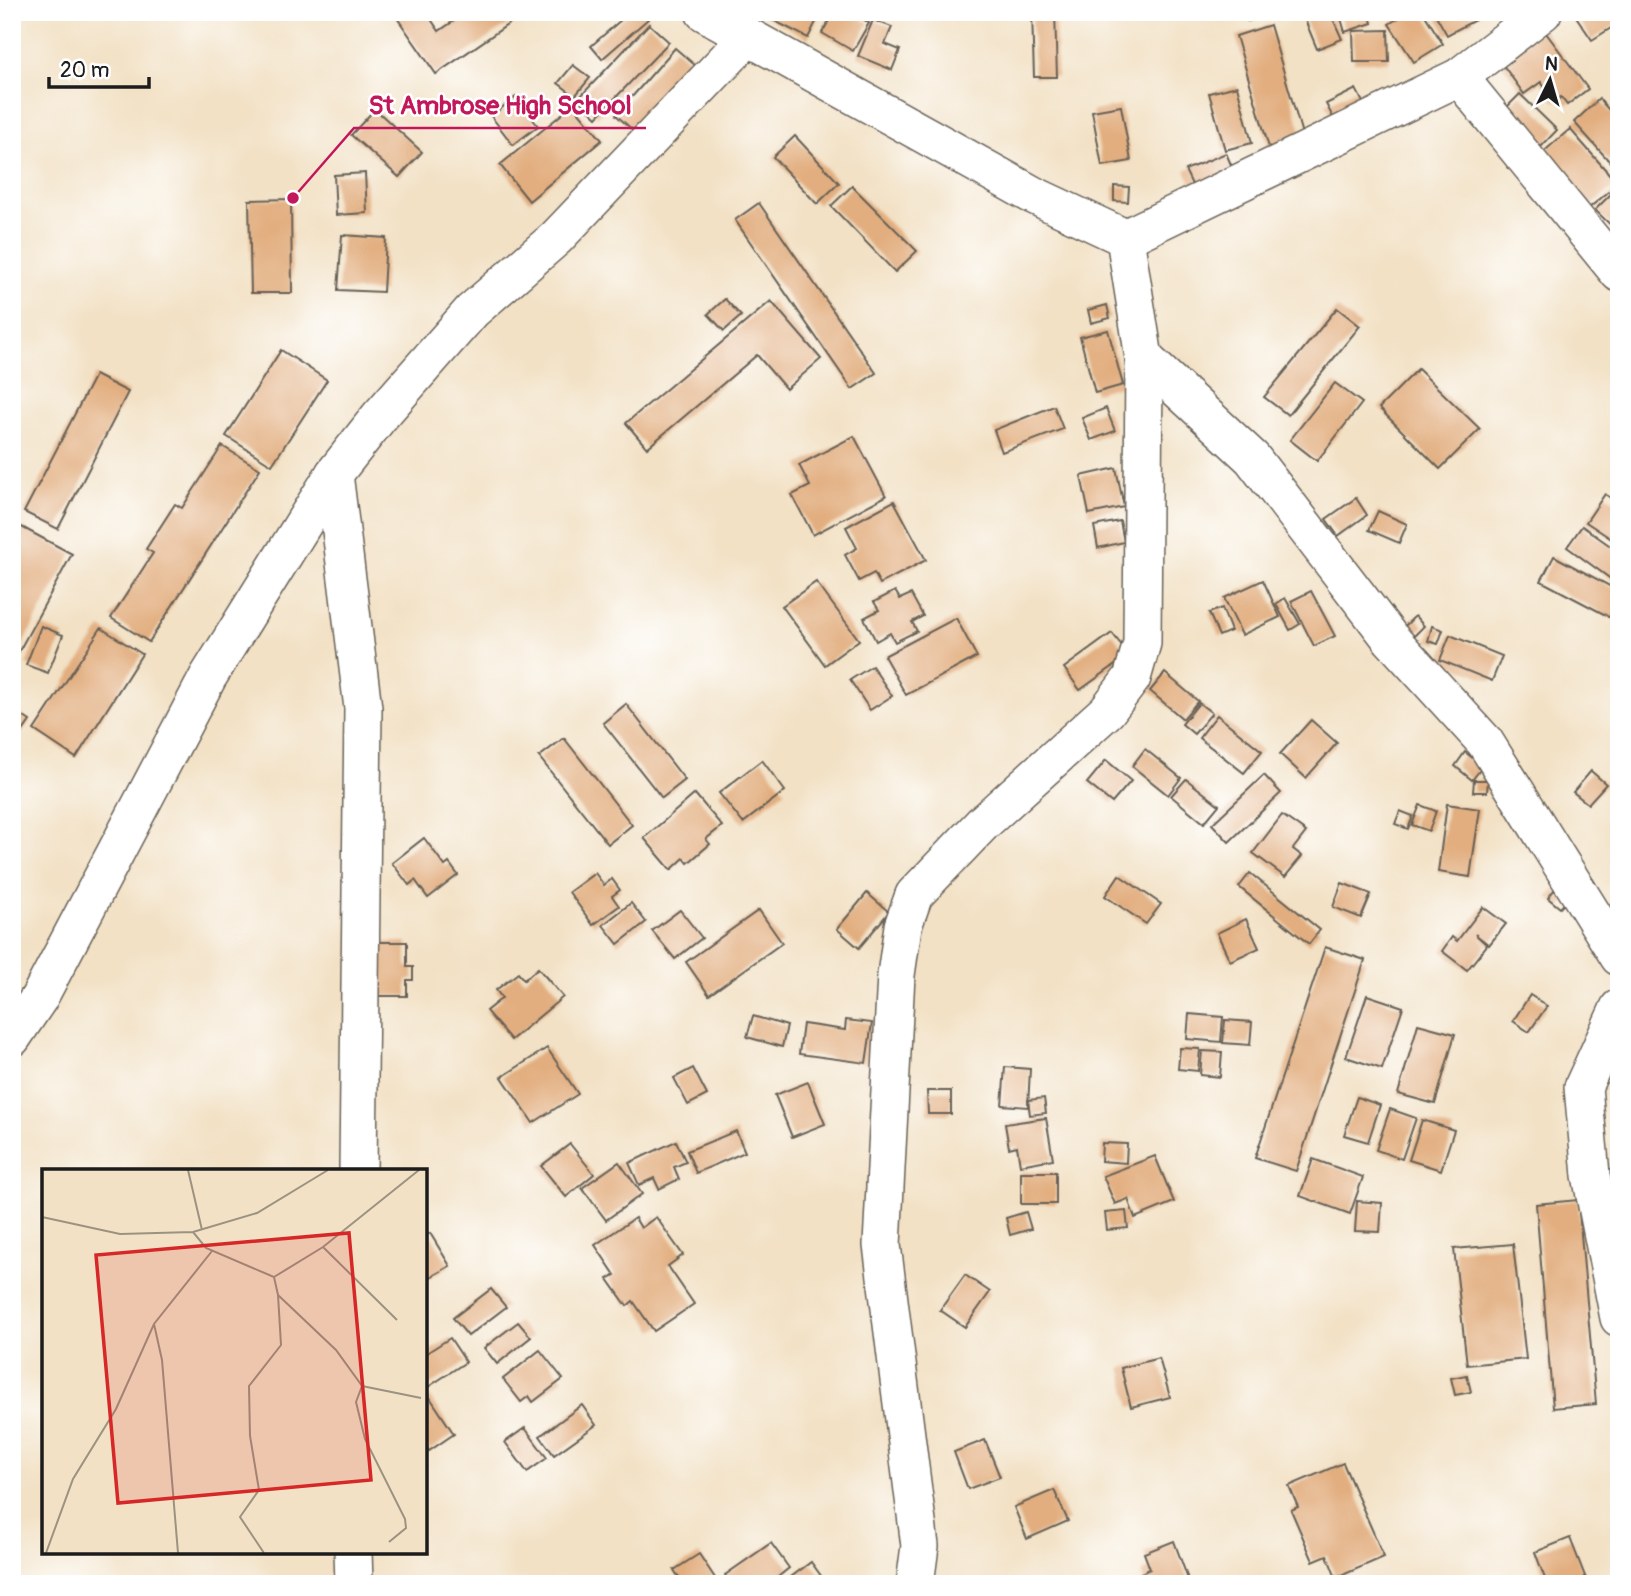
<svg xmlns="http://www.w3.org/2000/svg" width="1631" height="1596" font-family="Pangolin,sans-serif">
	<rect width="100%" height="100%" fill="#fff"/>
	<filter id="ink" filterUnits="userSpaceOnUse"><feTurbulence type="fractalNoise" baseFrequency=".0143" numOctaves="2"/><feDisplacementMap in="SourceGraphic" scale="14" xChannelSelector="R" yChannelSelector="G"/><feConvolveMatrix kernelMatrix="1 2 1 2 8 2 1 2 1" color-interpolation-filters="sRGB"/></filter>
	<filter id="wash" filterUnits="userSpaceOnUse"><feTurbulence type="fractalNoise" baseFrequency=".00686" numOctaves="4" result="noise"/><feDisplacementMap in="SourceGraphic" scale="28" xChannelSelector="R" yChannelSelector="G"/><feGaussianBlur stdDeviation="1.57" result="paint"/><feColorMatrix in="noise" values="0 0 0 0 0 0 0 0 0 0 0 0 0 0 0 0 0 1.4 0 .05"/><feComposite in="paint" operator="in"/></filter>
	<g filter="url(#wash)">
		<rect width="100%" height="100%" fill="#f2e1c5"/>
		<g id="blocks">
			<g fill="#e2ae7f">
				<polygon points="393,12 426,12 439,31 467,12 526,12 436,74"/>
				<polygon points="630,12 641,12 648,19 602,59 591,46"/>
				<polygon points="757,12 821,12 808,38"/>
				<polygon points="834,12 851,12 869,23 853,51 822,33"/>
				<polygon points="1032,12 1055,12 1057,77 1034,77"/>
				<polygon points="1246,12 1279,12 1279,13 1248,21"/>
				<polygon points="1310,12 1330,12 1342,39 1317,49 1303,15"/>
				<polygon points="1339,12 1369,12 1372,23 1345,32"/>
				<polygon points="1408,12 1423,12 1443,44 1414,62 1389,24"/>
				<polygon points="1434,12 1471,12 1475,20 1447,35"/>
				<polygon points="1573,12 1619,12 1619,23 1592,40"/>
				<polygon points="873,20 892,27 885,44 900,50 892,70 858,56"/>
				<polygon points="649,24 669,42 597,117 578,99"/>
				<polygon points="1270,25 1304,141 1270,151 1236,36"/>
				<polygon points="1543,29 1588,89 1567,105 1561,97 1555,102 1541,82 1524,94 1500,61"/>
				<polygon points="1388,30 1389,62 1354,62 1353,31"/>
				<polygon points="675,48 696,66 636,133 616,115"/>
				<polygon points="573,65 590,78 575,96 558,83"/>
				<polygon points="1237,86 1252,143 1225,150 1209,93"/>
				<polygon points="1356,89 1367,110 1337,125 1326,104"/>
				<polygon points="1520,94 1557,130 1537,151 1499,115"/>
				<polygon points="516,97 538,126 513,145 491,116"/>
				<polygon points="1599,99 1619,121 1619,172 1574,122"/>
				<polygon points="573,105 602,140 529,201 500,165"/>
				<polygon points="1121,106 1131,161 1102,166 1092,111"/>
				<polygon points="375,109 422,152 399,177 351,135"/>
				<polygon points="1570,129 1618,184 1589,208 1541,154"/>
				<polygon points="795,136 839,183 817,204 773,157"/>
				<polygon points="1226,153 1235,174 1195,191 1185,170"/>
				<polygon points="365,173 367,213 336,215 334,175"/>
				<polygon points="852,186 917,251 895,272 831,206"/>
				<polygon points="1114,186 1129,187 1128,202 1114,201"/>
				<polygon points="1619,186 1619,233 1595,210"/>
				<polygon points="291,199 292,293 251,293 249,200"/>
				<polygon points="759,203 876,373 852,389 735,220"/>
				<polygon points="342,235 386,238 383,292 338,290"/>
				<polygon points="725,299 741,316 724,331 708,314"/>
				<polygon points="771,301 821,359 786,389 757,355 647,448 626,423"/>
				<polygon points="1107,305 1110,318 1091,323 1088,310"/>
				<polygon points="1337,308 1360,326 1288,415 1264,397"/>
				<polygon points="1108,330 1123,385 1095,393 1080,337"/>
				<polygon points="281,350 327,380 272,465 226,436"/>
				<polygon points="1418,369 1480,429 1440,469 1379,408"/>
				<polygon points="95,375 128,392 58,529 24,512"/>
				<polygon points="1335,383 1362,403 1317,461 1290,440"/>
				<polygon points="1054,406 1063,429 1002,452 994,430"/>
				<polygon points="1106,408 1115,431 1091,440 1082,418"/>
				<polygon points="854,436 886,496 813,535 792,495 810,486 799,465"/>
				<polygon points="222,446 260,469 149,642 111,618 153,553 146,549 175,504 182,508"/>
				<polygon points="1116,468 1124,507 1089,514 1081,476"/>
				<polygon points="1605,494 1619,504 1619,544 1586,522"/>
				<polygon points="1356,498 1367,515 1338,536 1326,519"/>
				<polygon points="894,501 926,560 880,584 874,573 859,581 845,555 857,548 846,527"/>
				<polygon points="1378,511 1407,524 1399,543 1369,530"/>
				<polygon points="1120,521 1124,542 1098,548 1094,526"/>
				<polygon points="16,524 72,554 12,664 12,530"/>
				<polygon points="1582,526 1619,552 1619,585 1567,547"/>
				<polygon points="1554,556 1619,591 1619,622 1541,581"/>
				<polygon points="1263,580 1280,617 1242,635 1224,598"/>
				<polygon points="816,582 859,640 825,665 782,606"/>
				<polygon points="895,591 900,599 911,594 923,616 912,622 917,631 895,642 890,633 876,641 864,618 879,610 874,602"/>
				<polygon points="1311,591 1335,636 1314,646 1291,601"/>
				<polygon points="1285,598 1300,624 1290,630 1276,604"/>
				<polygon points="1222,608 1231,631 1219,636 1209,613"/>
				<polygon points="1415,616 1424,626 1412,638 1402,629"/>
				<polygon points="956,618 977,657 906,695 884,656"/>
				<polygon points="41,626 63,635 48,673 26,665"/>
				<polygon points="1432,626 1443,630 1438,644 1428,641"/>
				<polygon points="101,628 142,654 76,758 34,730"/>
				<polygon points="1112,633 1129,655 1080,690 1064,668"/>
				<polygon points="1450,635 1502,656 1492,681 1440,660"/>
				<polygon points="872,666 892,696 870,710 850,680"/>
				<polygon points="1165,673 1198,701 1183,719 1150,691"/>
				<polygon points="1199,703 1212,713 1194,734 1182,724"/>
				<polygon points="626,704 685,780 662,798 603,723"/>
				<polygon points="12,709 30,721 12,747"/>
				<polygon points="1217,715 1262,751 1244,773 1199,738"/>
				<polygon points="1311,720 1337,743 1306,778 1280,754"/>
				<polygon points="564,738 632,825 608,844 539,757"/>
				<polygon points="1145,749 1181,778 1168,795 1132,766"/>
				<polygon points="1465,752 1483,766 1472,780 1455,766"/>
				<polygon points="762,760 785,791 743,823 719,793"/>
				<polygon points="1106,760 1131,781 1112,803 1087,783"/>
				<polygon points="1591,771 1606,784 1588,804 1573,792"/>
				<polygon points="1264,775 1281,793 1229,842 1212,824"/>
				<polygon points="1186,779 1219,805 1204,823 1171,796"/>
				<polygon points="1474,780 1488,780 1487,792 1473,792"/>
				<polygon points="695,794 722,826 706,839 710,844 688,863 684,858 671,870 644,838"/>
				<polygon points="1447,804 1480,809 1470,877 1438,872"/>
				<polygon points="1420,805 1436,811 1429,831 1412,825"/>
				<polygon points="1400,811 1413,816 1408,829 1395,824"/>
				<polygon points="1282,815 1306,832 1293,849 1302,856 1285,877 1253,853"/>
				<polygon points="424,838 445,866 449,863 458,875 428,898 415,880 409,885 392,863"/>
				<polygon points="595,873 604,885 612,879 620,890 612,896 619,906 593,925 569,892"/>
				<polygon points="1250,873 1320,930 1309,944 1239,887"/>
				<polygon points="1119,875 1161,904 1146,924 1105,896"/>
				<polygon points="1342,883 1371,894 1361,918 1333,907"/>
				<polygon points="1554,890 1567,901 1560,908 1548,898"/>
				<polygon points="867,893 889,912 859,948 837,929"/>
				<polygon points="631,903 646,922 618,944 603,925"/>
				<polygon points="1483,907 1506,924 1489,945 1475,934 1487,945 1467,970 1442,951 1452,937 1457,941"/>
				<polygon points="680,910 702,938 675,959 652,931"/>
				<polygon points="759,910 782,943 709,995 686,962"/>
				<polygon points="1246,919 1259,948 1230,961 1217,933"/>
				<polygon points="373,942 407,942 407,967 413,967 413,980 407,980 407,996 373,996"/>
				<polygon points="1325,947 1365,960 1296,1171 1255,1158"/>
				<polygon points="538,968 563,997 511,1040 486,1011 502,998 496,990 518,973 524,980"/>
				<polygon points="1367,995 1403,1007 1382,1069 1346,1057"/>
				<polygon points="1530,995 1547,1006 1529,1032 1513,1021"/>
				<polygon points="1189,1014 1223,1017 1221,1042 1187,1039"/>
				<polygon points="753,1016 787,1026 782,1047 747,1037"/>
				<polygon points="846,1020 872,1023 866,1063 799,1054 803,1024 845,1030"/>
				<polygon points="1225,1020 1252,1022 1250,1045 1223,1043"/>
				<polygon points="1418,1024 1455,1034 1435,1104 1398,1094"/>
				<polygon points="547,1048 578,1094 533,1123 502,1077"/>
				<polygon points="1180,1048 1200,1049 1198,1071 1178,1069"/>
				<polygon points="1202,1051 1222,1052 1220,1077 1200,1075"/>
				<polygon points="1005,1067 1030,1069 1028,1107 1002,1105"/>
				<polygon points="693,1068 707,1095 688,1105 674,1078"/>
				<polygon points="808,1082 825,1124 792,1137 775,1095"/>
				<polygon points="927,1091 951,1091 951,1114 928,1114"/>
				<polygon points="1357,1097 1380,1105 1368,1142 1344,1135"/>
				<polygon points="1044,1098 1046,1113 1030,1115 1028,1100"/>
				<polygon points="1390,1109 1416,1118 1402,1159 1376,1150"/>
				<polygon points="1046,1118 1053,1159 1020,1165 1017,1146 1009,1148 1005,1124"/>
				<polygon points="1422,1120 1454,1130 1441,1170 1409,1160"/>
				<polygon points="736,1131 745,1152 696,1173 687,1151"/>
				<polygon points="676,1141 686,1162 674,1167 679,1179 659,1189 654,1178 639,1185 629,1163"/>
				<polygon points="1102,1143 1127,1144 1126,1163 1101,1161"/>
				<polygon points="570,1144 594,1174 566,1197 541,1166"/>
				<polygon points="1155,1156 1174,1202 1135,1218 1128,1199 1115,1204 1103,1176"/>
				<polygon points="1313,1159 1363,1177 1350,1214 1300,1196"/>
				<polygon points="619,1162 642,1194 606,1220 582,1188"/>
				<rect x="1021" y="1172" width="35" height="32"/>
				<polygon points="1578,1200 1596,1404 1553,1408 1536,1204"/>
				<polygon points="1357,1201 1382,1203 1380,1232 1355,1231"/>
				<polygon points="1126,1211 1128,1228 1107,1230 1105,1213"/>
				<polygon points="1026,1212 1031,1229 1010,1235 1006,1218"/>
				<polygon points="656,1217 683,1255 668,1266 694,1304 654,1331 633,1301 627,1306 608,1279 615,1275 595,1245 635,1218 641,1228"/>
				<polygon points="430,1233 450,1266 425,1280 425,1236"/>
				<polygon points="1513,1244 1526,1359 1467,1365 1454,1249"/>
				<polygon points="965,1275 990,1292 965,1327 940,1310"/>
				<polygon points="491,1289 506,1307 468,1336 453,1318"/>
				<polygon points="518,1322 531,1337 497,1364 484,1348"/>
				<polygon points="450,1338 466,1362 425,1389 425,1354"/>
				<polygon points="540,1350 563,1379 533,1402 529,1396 521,1402 503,1379"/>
				<polygon points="1159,1358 1170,1397 1131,1407 1121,1368"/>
				<polygon points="1467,1375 1471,1392 1455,1395 1451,1378"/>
				<polygon points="425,1390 454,1434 429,1451 425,1445"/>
				<polygon points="582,1405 596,1425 554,1455 540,1436"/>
				<polygon points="525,1428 547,1458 527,1472 505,1442"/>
				<polygon points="985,1440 1000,1477 968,1489 954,1452"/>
				<polygon points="1343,1463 1384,1557 1336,1578 1327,1555 1313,1561 1291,1510 1298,1507 1289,1486"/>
				<polygon points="1054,1490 1068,1521 1027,1539 1014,1507"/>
				<polygon points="1570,1538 1588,1584 1547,1584 1535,1552"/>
				<polygon points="1174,1541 1189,1582 1145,1584 1141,1573 1150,1569 1144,1553"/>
				<polygon points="771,1543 789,1568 778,1577 783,1584 731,1584 725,1575"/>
				<polygon points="699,1554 719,1584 683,1584 674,1570"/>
				<polygon points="811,1562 827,1584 796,1584 791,1577"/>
			</g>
		</g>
	</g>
	<g filter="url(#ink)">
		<use href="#blocks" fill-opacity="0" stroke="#676157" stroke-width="2"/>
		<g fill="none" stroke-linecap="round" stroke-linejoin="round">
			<g stroke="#676157" stroke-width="40">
				<g id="minor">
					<polyline points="704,12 1031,194 1125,238 1144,358 1142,643 1132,678 1107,711 983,823 914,895 903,926 896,975 882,1245 920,1546 915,1584"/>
					<polyline points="1459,77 1619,273"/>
					<polyline points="1125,238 1459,77 1543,12"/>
					<polyline points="1144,358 1252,458 1391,639 1485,742 1619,957"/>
					<polyline points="334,474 363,708 358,1171"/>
					<polyline points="1619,1008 1583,1087 1591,1175 1619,1318"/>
					<polyline points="12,1038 39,998 208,677 334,474 379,417 472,311 556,238 747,38"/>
					<polyline points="353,1552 354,1584"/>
				</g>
			</g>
			<use href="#minor" stroke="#fff" stroke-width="37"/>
		</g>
	</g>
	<g transform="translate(42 1169)">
		<rect width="385" height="385" fill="#f2e1c5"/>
		<path fill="none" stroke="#9c9281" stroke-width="2" d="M146,1l14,60M0,48l78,17 73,-2 64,-19 71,-43M151,63l13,16 68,29 4,18 3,50 -32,41 1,50 9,54 -19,27 24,36M281,78l74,73M232,108l49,-30 96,-77M236,126l58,55 26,36 -6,16 9,37 40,80 1,9 -17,14M112,155l8,36 16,193M320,217l59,12M4,384l27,-74 43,-70 38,-85 58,-73"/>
		<path fill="#d62828" fill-opacity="0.15" stroke="#d62828" stroke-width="3.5" d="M307,64l22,247 -253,23 -22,-248z"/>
		<rect width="385" height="385" fill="none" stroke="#1c1c1c" stroke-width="3.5"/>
	</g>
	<path fill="none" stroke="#c2185b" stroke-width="2.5" d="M293 198L354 128H646"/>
	<circle fill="#c2185b" stroke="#fff" stroke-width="2.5" cx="293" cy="198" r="7"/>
	<g font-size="26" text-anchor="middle" font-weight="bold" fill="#c2185b" stroke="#fff" stroke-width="5" stroke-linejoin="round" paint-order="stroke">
		<text x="500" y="114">St Ambrose High School</text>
	</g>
	<rect width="1631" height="1596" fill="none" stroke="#fff" stroke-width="42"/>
	<g transform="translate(1550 80) rotate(5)" stroke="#ffffff" stroke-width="5" paint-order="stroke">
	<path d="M0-5L12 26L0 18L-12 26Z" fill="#1c1c1c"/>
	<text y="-10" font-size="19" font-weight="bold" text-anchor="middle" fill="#1c1c1c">N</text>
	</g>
	<path d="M49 77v10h100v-10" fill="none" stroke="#1c1c1c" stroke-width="3.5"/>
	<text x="60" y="77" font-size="21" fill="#1c1c1c" stroke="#ffffff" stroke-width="5" paint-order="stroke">20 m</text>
</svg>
